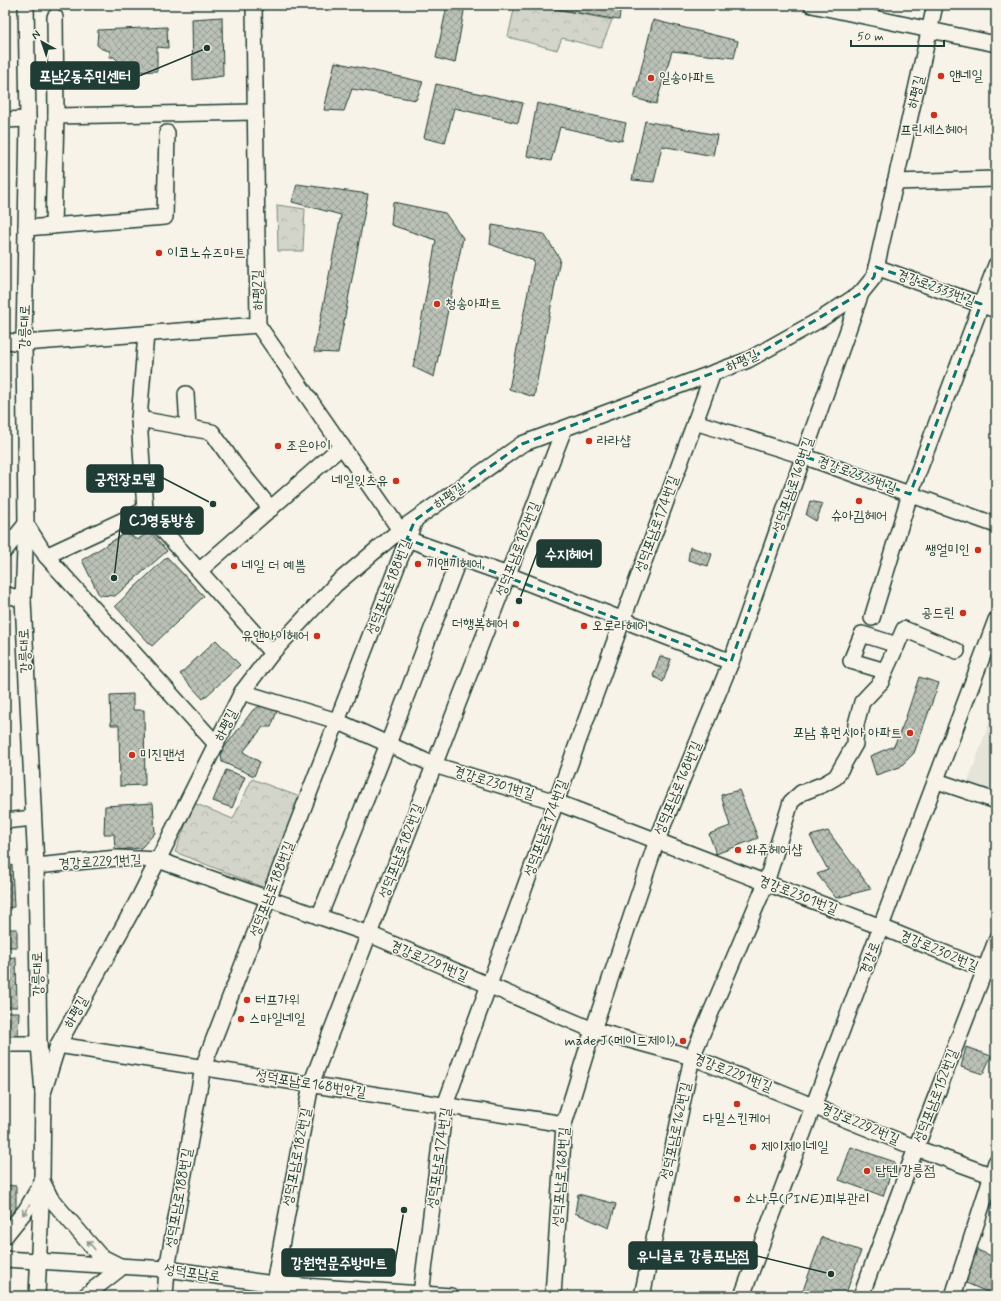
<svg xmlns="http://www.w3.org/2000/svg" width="1001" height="1301" font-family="Mynerve,'Poor Story',sans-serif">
	<defs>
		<pattern id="park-crowns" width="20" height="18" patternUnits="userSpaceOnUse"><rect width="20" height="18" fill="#d3d5ca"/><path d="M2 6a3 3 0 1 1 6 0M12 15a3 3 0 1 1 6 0" fill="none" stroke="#b5b8ae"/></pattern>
		<pattern id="building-cross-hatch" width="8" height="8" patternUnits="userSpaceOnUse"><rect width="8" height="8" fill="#bbc1b6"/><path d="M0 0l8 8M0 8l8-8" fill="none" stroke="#979e95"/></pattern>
	</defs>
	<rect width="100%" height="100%" fill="#f7f3e8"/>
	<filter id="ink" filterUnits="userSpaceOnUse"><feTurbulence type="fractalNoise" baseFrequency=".025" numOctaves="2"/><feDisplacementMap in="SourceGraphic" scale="8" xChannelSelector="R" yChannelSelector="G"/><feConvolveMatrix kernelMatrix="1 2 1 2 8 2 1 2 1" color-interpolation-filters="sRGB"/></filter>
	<g filter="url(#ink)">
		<polygon fill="#e5e4d9" points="996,704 996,795 967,784"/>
		<g fill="url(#park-crowns)" stroke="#79897f">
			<polygon points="515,5 536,5 612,20 601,48 562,38 557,50 508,37"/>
			<polygon points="277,205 305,209 303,251 278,251"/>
			<polygon points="252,779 300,797 265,888 175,852 194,803 233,819"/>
		</g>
		<g fill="url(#building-cross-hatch)" stroke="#1f3d34">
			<polygon points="445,5 465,5 455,63 436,58 447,6"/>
			<polygon points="532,5 621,5 619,20"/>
			<polygon points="222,17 223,76 193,80 192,19"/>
			<polygon points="653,20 738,41 734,58 672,51 656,104 634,98"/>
			<polygon points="167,27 168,48 157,47 157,71 132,72 121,68 120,63 114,57 109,57 110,51 102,49 97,45 98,30"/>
			<polygon points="335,62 423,82 416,100 352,89 344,111 324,110"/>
			<polygon points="436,84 523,103 518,123 454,108 445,143 424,138"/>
			<polygon points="537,103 626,123 622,141 560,127 551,161 527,156"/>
			<polygon points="645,121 717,135 713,156 662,146 654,182 632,180"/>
			<polygon points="297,184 368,194 338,353 314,352 341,215 292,202"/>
			<polygon points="393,202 445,213 463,238 434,377 413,367 436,240 391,225"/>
			<polygon points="492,225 544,234 560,259 534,397 509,389 534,261 490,244"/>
			<polygon points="810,501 823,504 816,521 806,515"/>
			<polygon points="150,531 167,551 115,596 99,595 82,560 127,532 137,540"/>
			<polygon points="690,547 712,554 708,566 688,560"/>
			<polygon points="167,557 204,596 152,646 115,606"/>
			<polygon points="216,640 240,665 203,699 180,674"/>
			<polygon points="660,656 671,659 663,682 653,676"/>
			<polygon points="919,677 939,683 914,753 900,767 876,775 870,756 894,746 905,720"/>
			<polygon points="133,694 133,710 144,710 145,785 120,786 119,725 111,725 110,695"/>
			<polygon points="262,705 277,711 271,727 263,727 243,752 260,762 254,776 222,762 221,752 253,710"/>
			<polygon points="226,770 245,777 232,808 213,801"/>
			<polygon points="739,790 758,838 716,854 709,834 730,826 721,795"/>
			<polygon points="153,803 155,833 141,848 115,850 114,834 104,834 105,806"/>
			<polygon points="828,831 871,889 836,898 817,874 828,870 810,836"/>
			<polygon points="12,865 14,907 5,908 5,866"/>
			<rect x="5" y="929" width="12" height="18"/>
			<polygon points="16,957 17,1007 5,1007 5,958"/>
			<polygon points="5,1012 19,1012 18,1037 5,1037"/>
			<polygon points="966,1047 991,1056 983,1074 961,1067"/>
			<polygon points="851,1147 895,1162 883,1196 839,1180"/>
			<polygon points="5,1185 16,1186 16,1210 5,1221"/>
			<polygon points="578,1194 616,1204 609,1228 575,1213"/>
			<polygon points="822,1237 861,1251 845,1296 801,1296"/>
			<polygon points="973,1248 996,1258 996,1286 992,1294 959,1280"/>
		</g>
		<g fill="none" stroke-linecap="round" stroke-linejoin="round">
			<g stroke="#1f3d34" stroke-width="18">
				<g id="minor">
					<polyline points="26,5 28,119 24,343 26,524 23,600 36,866 39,1044 43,1093 42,1182 37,1296"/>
					<polyline points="254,5 258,325 400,530"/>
					<polyline points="812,5 996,44"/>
					<polyline points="56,116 255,112"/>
					<polyline points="5,120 28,119"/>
					<polyline points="895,182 996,179"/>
					<polyline points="53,226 56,116 55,17"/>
					<polyline points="26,228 165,217 167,133"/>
					<polyline points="876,267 996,310"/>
					<polyline points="146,334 139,419 145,510 272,653"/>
					<polyline points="5,341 24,343 258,325"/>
					<polyline points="186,394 188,428"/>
					<polyline points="139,419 212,432 235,465 271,509"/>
					<polyline points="695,422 803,456 996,525"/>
					<polyline points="407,539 508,575 731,662"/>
					<polyline points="5,550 26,524 46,556 216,744"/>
					<polyline points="46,556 145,510"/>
					<polyline points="199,571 342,446"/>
					<polyline points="5,594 23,600"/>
					<polyline points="872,618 910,494 996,265"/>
					<polyline points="885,671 897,645"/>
					<polyline points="242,692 337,721 434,765 556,802 881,927 996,974"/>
					<polyline points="937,781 996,801"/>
					<polyline points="5,821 33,818"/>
					<polyline points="36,866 117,858 158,860 369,934 593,1030 692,1057 916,1148 996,1177"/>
					<polyline points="319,917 388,744 459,558"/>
					<polyline points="5,1044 39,1044"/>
					<polyline points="58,1045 564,1124"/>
					<polyline points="43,1093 58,1045 140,896 242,692 272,653 336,584 400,530 522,444 748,360 821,319 861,293 874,277 935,5"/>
					<polyline points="43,1183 51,1199 100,1256 122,1267 85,1296"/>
					<polyline points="5,1236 26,1210 41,1184"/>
					<polyline points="5,1259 167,1269 274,1284 451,1296"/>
					<polyline points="421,1294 445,1105 713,373"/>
					<polyline points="165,1296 167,1269 203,1067 415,520"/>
					<polyline points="273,1296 274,1284 311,1084 564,429"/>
					<polyline points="553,1296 564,1124 593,1030 657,840 731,662 861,293"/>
					<polyline points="642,1296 692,1057 766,883 791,802 801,793 824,784 836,777 855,744 856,724 862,702 881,682 885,671 851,661 862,634 897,645 904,629 957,651"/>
					<polyline points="742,1296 996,620"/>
					<polyline points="861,1296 916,1148 996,941"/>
					<polyline points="953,1296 996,1162"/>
				</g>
			</g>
			<use href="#minor" stroke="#f7f3e8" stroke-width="15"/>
		</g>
		<defs><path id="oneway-shaft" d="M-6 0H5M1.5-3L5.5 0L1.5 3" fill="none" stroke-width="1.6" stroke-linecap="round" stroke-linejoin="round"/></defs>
		<g stroke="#8b988e">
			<use href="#oneway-shaft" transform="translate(26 1210) rotate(124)"/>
			<use href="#oneway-shaft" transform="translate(91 1245) rotate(-130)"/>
		</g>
	</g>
	<path fill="none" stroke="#0f766e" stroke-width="3" stroke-dasharray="8 5" stroke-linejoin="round" d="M876,267l105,37 -71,190 -107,-38 -72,206 -324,-123 8,-19 107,-76 226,-84 113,-67 13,-16z"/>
	<g fill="#c8321e" stroke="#f7f3e8" stroke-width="1.5">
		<circle cx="941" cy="76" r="4"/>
		<circle cx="651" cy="78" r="4"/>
		<circle cx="934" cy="115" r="4"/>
		<circle cx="159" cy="253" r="4"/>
		<circle cx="437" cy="304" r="4"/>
		<circle cx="589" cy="441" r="4"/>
		<circle cx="278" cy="446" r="4"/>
		<circle cx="396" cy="481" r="4"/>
		<circle cx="859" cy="501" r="4"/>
		<circle cx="978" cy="550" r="4"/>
		<circle cx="418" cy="564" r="4"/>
		<circle cx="234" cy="566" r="4"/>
		<circle cx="963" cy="613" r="4"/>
		<circle cx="516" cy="624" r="4"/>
		<circle cx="584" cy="626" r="4"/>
		<circle cx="317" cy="636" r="4"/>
		<circle cx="910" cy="733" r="4"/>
		<circle cx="132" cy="755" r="4"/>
		<circle cx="738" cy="850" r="4"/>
		<circle cx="247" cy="1000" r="4"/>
		<circle cx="241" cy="1019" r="4"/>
		<circle cx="683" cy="1041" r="4"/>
		<circle cx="737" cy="1104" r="4"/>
		<circle cx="753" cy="1147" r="4"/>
		<circle cx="867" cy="1171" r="4"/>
		<circle cx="737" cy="1199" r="4"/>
	</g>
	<g text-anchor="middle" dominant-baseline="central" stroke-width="3" stroke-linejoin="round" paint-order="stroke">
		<g font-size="14" fill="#1f3d34" stroke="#f7f3e8" text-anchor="start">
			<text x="949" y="76">앤네일</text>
			<text x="659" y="78">일송아파트</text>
			<text x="934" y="130" text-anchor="middle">프린세스헤어</text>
			<text x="167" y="253">이코노슈즈마트</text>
			<text x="445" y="304">청송아파트</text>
			<text x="597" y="441">라라샵</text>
			<text x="286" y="446">조은아이</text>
			<text x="388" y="481" text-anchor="end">네일잇츠유</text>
			<text x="859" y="516" text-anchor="middle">슈아김헤어</text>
			<text x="970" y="550" text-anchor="end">쌩얼미인</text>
			<text x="426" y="564">끼앤끼헤어</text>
			<text x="242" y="566">네일 더 예쁨</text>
			<text x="955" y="613" text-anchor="end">공드린</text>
			<text x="508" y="624" text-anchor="end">더행복헤어</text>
			<text x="592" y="626">오로라헤어</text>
			<text x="309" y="636" text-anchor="end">유앤아이헤어</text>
			<text x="902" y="733" text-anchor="end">포남 휴먼시아 아파트</text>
			<text x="140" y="755">미진맨션</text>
			<text x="746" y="850">와쥬헤어샵</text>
			<text x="255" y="1000">터프가위</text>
			<text x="249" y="1019">스마일네일</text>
			<text x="675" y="1041" text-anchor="end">made J(메이드제이)</text>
			<text x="737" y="1119" text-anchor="middle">다밀스킨케어</text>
			<text x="761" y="1147">제이제이네일</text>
			<text x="875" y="1171">탑텐 강릉점</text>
			<text x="745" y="1199">소나무(PINE)피부관리</text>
		</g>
		<g font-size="14" fill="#1f3d34" stroke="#f7f3e8">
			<text transform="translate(916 92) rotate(-77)">하평길</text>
			<text transform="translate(936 288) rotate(20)">경강로2333번길</text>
			<text transform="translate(258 290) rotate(-91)">하평2길</text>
			<text transform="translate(25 327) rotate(-89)">강릉대로</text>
			<text transform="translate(742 361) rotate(-24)">하평길</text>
			<text transform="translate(857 475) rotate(20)">경강로2323번길</text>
			<text transform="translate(793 485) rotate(-71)">성덕포남로168번길</text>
			<text transform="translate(449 496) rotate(-35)">하평길</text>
			<text transform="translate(657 524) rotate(-70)">성덕포남로174번길</text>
			<text transform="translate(518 549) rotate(-69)">성덕포남로182번길</text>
			<text transform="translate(389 587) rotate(-69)">성덕포남로188번길</text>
			<text transform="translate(25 651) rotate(-93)">강릉대로</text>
			<text transform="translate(226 725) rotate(-64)">하평길</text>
			<text transform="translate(494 783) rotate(17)">경강로2301번길</text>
			<text transform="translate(678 788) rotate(-67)">성덕포남로168번길</text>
			<text transform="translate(546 828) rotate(-70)">성덕포남로174번길</text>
			<text transform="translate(401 851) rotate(-69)">성덕포남로182번길</text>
			<text transform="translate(100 862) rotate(-3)">경강로2291번길</text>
			<text transform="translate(272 889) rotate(-69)">성덕포남로188번길</text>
			<text transform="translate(798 895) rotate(21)">경강로2301번길</text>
			<text transform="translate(939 951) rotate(23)">경강로2302번길</text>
			<text transform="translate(870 958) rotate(-69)">경강로</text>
			<text transform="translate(429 961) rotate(23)">경강로2291번길</text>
			<text transform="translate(38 974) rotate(-91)">강릉대로</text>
			<text transform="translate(76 1012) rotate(-61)">하평길</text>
			<text transform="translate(733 1073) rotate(21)">경강로2291번길</text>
			<text transform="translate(311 1084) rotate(9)">성덕포남로168번안길</text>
			<text transform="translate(936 1096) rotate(-69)">성덕포남로152번길</text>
			<text transform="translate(860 1124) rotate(23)">경강로2292번길</text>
			<text transform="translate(676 1131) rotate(-78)">성덕포남로162번길</text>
			<text transform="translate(297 1157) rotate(-79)">성덕포남로182번길</text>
			<text transform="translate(439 1158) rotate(-82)">성덕포남로174번길</text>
			<text transform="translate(561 1177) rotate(-86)">성덕포남로168번길</text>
			<text transform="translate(179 1198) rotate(-80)">성덕포남로188번길</text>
			<text transform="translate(192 1273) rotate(8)">성덕포남로</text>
		</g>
	</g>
	<path fill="none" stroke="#1f3d34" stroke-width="1.5" d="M207 48L139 76M213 504L163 478M114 578L121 520M519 601L537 553M831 1274L757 1256M404 1210L395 1263"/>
	<g fill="#1f3d34" stroke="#f7f3e8" stroke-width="1.5">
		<circle cx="207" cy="48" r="4"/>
		<circle cx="213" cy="504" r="4"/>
		<circle cx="114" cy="578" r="4"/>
		<circle cx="519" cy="601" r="4"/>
		<circle cx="831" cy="1274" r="4"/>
		<circle cx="404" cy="1210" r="4"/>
	</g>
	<g fill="#1f3d34" stroke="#1f3d34" stroke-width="1.5">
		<rect x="31" y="62" width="108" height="27" rx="4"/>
		<rect x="87" y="465" width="76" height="27" rx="4"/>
		<rect x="121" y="507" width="82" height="27" rx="4"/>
		<rect x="537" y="540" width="64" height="27" rx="4"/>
		<rect x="629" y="1242" width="128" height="27" rx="4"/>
		<rect x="282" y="1249" width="113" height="27" rx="4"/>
	</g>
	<g font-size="15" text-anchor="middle" font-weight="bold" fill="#fff">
		<text x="85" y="81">포남2동주민센터</text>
		<text x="125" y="484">궁전장모텔</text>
		<text x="162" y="525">CJ영동방송</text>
		<text x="569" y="559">수지헤어</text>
		<text x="693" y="1261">유니클로 강릉포남점</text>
		<text x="339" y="1268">강원현문주방마트</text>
	</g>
	<rect width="1001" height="1301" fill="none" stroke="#f7f3e8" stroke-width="20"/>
	<rect x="10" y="10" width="981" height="1281" fill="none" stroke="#1f3d34" stroke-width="1.5" filter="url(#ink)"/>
	<g transform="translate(42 42) rotate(320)" stroke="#f7f3e8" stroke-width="3" paint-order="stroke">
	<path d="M0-3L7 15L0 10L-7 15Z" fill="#1f3d34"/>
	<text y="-6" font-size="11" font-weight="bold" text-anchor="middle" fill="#1f3d34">N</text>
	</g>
	<path d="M851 40v6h93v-6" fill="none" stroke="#1f3d34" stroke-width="2"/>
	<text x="857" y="40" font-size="12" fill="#1f3d34" stroke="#f7f3e8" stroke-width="3" paint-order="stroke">50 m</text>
</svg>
